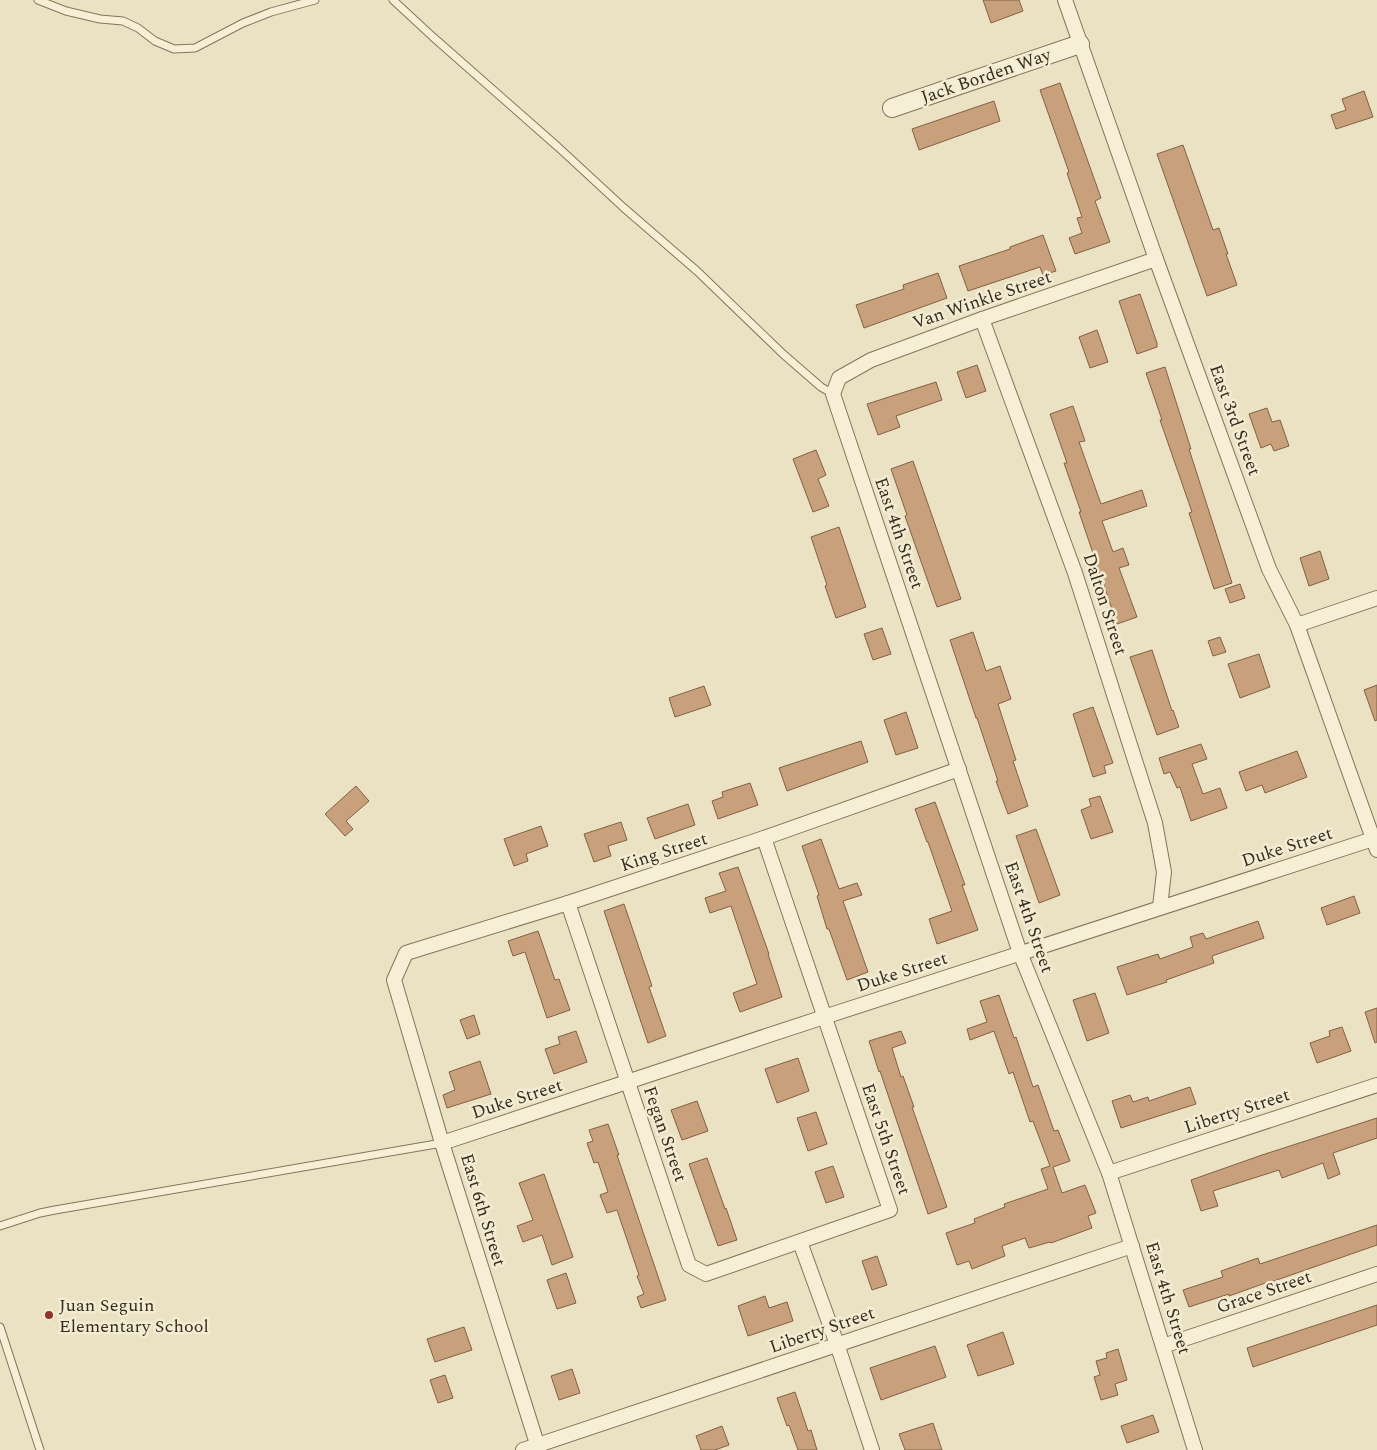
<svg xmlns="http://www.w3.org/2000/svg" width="1377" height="1450" font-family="Spectral,serif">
	<rect width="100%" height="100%" fill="#ebe2c3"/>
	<g fill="#c8a07b" stroke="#826042">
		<polygon points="983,0 1019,0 1023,11 991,23"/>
		<polygon points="1060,83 1101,198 1095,201 1110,242 1075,254 1069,238 1082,233 1077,218 1082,217 1067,173 1069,172 1040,90"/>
		<polygon points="1364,91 1373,117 1336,129 1331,115 1346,110 1342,99"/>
		<polygon points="994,101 1000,121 919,150 912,129"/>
		<polygon points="1183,145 1213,230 1219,228 1228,254 1226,254 1237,285 1207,296 1157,154"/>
		<polygon points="1043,235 1056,271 1043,275 1040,267 968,291 959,266 1010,249 1010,247"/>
		<polygon points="938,273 947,298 864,328 856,305 904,289 903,285"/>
		<polygon points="1140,294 1157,343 1157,347 1137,354 1119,301"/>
		<polygon points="1097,330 1108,362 1090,368 1079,337"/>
		<polygon points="977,365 986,391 966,398 957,372"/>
		<polygon points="1165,367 1191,449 1189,449 1232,583 1214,589 1189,513 1192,512 1160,420 1162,420 1146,373"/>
		<polygon points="936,382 942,400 896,416 900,427 878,435 867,404"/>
		<polygon points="1073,406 1085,441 1079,442 1101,504 1142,490 1147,506 1102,521 1113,552 1123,548 1129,565 1119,568 1137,617 1117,624 1079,512 1081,512 1064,463 1067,463 1050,414"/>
		<polygon points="1267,408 1272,422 1280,420 1289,446 1274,451 1271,444 1261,448 1249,414"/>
		<polygon points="816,450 826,475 818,479 829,506 813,512 793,459"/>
		<polygon points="913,461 961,599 937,607 905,516 907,515 891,469"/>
		<polygon points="839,527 866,607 836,618 825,586 827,585 811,537"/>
		<polygon points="1320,551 1329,579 1309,586 1300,558"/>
		<polygon points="1240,584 1245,598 1230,603 1225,589"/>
		<polygon points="882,628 891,654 873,660 864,634"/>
		<polygon points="973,632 986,671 1000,666 1011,699 998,704 1016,760 1013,761 1028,806 1008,814 996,781 998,781 977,718 976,718 950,640"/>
		<polygon points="1220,637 1226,652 1213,656 1208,641"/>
		<polygon points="1152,650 1172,711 1173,710 1179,727 1157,735 1130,657"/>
		<polygon points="1259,654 1270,687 1240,698 1228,664"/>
		<polygon points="1377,685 1377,720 1375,721 1364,690"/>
		<polygon points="704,686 711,705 675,717 669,698"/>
		<polygon points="1093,707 1113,763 1104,766 1106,773 1093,777 1073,714"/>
		<polygon points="906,712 918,748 896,755 884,720"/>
		<polygon points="861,741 868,762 787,791 779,768"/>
		<polygon points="1201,744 1207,759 1192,764 1203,794 1220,788 1227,808 1191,821 1180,787 1177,788 1170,772 1164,774 1159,758"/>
		<polygon points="1297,751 1307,777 1265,793 1262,785 1246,791 1239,772"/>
		<polygon points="750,783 758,805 718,819 712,801 723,797 722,792"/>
		<polygon points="356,786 369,801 346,821 353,829 345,836 325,814"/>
		<polygon points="1100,796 1113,832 1091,839 1081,810 1091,806 1089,799"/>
		<polygon points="935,802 965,885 962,885 978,930 937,944 929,919 952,911 928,842 927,842 915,809"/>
		<polygon points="688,804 695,825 655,839 647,818"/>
		<polygon points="621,822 627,840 608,846 611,856 594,862 584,834"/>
		<polygon points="541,826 548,846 526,854 528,861 514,866 504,839"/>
		<polygon points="1036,829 1060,895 1039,903 1016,836"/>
		<polygon points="821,839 839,889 857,883 862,895 843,901 868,972 847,980 829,929 827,929 817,896 819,895 802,846"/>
		<polygon points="738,867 769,954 768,954 782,997 740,1012 733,993 757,984 731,906 710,913 705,898 726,891 719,873"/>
		<polygon points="1354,896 1360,913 1327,925 1321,908"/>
		<polygon points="624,904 652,986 649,987 666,1036 648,1043 604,911"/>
		<polygon points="1258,921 1264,938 1212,956 1214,963 1166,980 1167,982 1127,995 1117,967 1158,954 1160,959 1193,947 1190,937 1203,933 1206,939"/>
		<polygon points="538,931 555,980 559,979 570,1010 547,1018 525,952 513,956 508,941"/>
		<polygon points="1095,993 1109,1033 1087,1041 1073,1000"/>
		<polygon points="999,995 1014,1038 1016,1037 1033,1087 1038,1085 1054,1131 1058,1130 1070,1161 1053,1167 1062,1193 1085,1185 1096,1213 1088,1216 1092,1228 1051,1243 1050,1242 1029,1248 1025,1238 1002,1246 1005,1256 972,1269 969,1261 957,1265 946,1233 975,1223 974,1219 1005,1207 1004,1204 1048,1189 1041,1169 1050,1166 1033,1121 1030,1122 1013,1072 1009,1074 994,1031 970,1040 967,1029 987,1022 980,1001"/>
		<polygon points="1377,1008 1377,1042 1375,1043 1365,1012"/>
		<polygon points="474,1015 480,1034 467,1039 460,1020"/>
		<polygon points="1342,1027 1351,1051 1317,1063 1310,1043 1330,1036 1329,1031"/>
		<polygon points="576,1031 587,1062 554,1074 545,1049 560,1044 558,1037"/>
		<polygon points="901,1031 906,1043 892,1048 901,1077 903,1076 914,1107 912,1107 947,1207 928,1214 880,1071 879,1072 869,1041"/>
		<polygon points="798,1058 809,1091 777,1103 765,1069"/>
		<polygon points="480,1061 491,1094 447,1108 443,1095 455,1090 449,1072"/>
		<polygon points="1190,1087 1196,1104 1121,1128 1112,1101 1130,1095 1133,1102 1148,1097 1149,1101"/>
		<polygon points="697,1101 708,1131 682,1140 671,1110"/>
		<polygon points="816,1112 827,1144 808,1151 797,1118"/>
		<polygon points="1377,1118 1377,1138 1333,1153 1340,1174 1328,1179 1323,1163 1282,1178 1279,1170 1213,1191 1218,1206 1201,1211 1191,1180 1262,1155"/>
		<polygon points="608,1124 619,1155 617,1155 666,1300 641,1308 637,1297 644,1294 637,1276 639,1275 617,1210 607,1213 600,1195 608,1192 598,1162 594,1163 587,1143 593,1141 589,1130"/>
		<polygon points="707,1158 725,1209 726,1208 737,1240 718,1246 689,1164"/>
		<polygon points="833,1166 844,1197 826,1203 815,1172"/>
		<polygon points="544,1174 573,1257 552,1265 542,1235 523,1242 517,1226 533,1220 519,1183"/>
		<polygon points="1377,1225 1377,1245 1271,1282 1271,1281 1229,1296 1229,1294 1189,1307 1183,1290 1223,1277 1221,1271 1258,1258 1260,1264"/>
		<polygon points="877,1256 887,1285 872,1290 862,1261"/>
		<polygon points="566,1273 576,1303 557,1309 547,1280"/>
		<polygon points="765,1296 769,1308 787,1302 793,1321 748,1336 738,1306"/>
		<polygon points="1377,1305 1377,1325 1253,1367 1247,1348"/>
		<polygon points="464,1327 472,1350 435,1362 427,1339"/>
		<polygon points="1003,1332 1014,1364 978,1376 967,1345"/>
		<polygon points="935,1346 946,1377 881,1400 870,1368"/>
		<polygon points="1118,1349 1127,1380 1115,1384 1118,1395 1101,1400 1094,1377 1100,1375 1096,1361 1107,1358 1106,1353"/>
		<polygon points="572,1369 580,1393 559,1400 551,1376"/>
		<polygon points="445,1375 453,1398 438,1403 430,1380"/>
		<polygon points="795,1392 808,1431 811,1430 817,1450 798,1450 789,1425 787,1426 777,1398"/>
		<polygon points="1153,1415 1159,1432 1127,1443 1121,1426"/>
		<polygon points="933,1423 942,1450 905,1450 899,1434"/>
		<polygon points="722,1426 729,1445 715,1450 701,1450 696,1436"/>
	</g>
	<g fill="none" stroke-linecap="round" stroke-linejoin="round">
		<g stroke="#85745b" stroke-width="9">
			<g id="service">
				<polyline points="38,0 66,11 100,19 123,21 138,28 155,41 174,49 195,48 243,23 271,12 315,0"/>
				<polyline points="393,0 433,37 558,147 624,208 697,271 783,354 821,387 833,394"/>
				<polyline points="0,1226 40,1213 55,1210 442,1143"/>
				<polyline points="0,1327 40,1450"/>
			</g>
		</g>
		<g stroke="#85745b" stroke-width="16">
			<g id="minor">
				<polyline points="1065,0 1156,259 1269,569 1297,625 1377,850"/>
				<polyline points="1156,259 982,319 871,360 839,378 833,394 1020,953 1109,1173 1195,1450"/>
				<polyline points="982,319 1075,573 1155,823 1164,872 1160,907"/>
				<polyline points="1297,625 1377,598"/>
				<polyline points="568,903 689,1265 706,1274 890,1210 764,838"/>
				<polyline points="442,1143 824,1017 1373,839"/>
				<polyline points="1109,1173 1377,1085"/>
				<polyline points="800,1242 837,1344 872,1450"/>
				<polyline points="1163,1346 1377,1274"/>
				<polyline points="523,1450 1132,1246"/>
				<polyline points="539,1450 442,1143 394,980 406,953 568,903 764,838 959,769"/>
			</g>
		</g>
		<g stroke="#85745b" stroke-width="20">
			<polyline id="tertiary" points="892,108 1080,44"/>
		</g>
		<use href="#service" stroke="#f7efd5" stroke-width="7"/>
		<use href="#minor" stroke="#f7efd5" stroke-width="14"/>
		<use href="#tertiary" stroke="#f7efd5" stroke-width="18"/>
	</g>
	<circle fill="#90342e" stroke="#f3ecd2" stroke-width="2" cx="49" cy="1315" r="5"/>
	<g text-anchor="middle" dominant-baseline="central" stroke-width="5" stroke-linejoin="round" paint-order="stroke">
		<g font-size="18" fill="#352b1e" stroke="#f3ecd2">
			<text transform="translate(986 76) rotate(-19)">Jack Borden Way</text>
			<text transform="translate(982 300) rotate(-19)">Van Winkle Street</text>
			<text transform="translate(1235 420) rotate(70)">East 3rd Street</text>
			<text transform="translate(899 533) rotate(71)">East 4th Street</text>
			<text transform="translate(1105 604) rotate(72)">Dalton Street</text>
			<text transform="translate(1287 847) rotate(-18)">Duke Street</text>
			<text transform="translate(664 852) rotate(-18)">King Street</text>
			<text transform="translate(1029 917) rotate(71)">East 4th Street</text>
			<text transform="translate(902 972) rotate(-18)">Duke Street</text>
			<text transform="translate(517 1099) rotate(-18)">Duke Street</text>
			<text transform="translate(1237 1111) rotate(-18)">Liberty Street</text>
			<text transform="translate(665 1134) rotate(71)">Fegan Street</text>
			<text transform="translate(886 1139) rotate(71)">East 5th Street</text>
			<text transform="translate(483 1210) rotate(73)">East 6th Street</text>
			<text transform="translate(1264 1292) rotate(-19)">Grace Street</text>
			<text transform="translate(1168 1298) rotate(73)">East 4th Street</text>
			<text transform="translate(822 1330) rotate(-19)">Liberty Street</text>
		</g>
		<g font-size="18" fill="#352b1e" stroke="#f3ecd2" text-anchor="start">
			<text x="59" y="1305">Juan Seguin<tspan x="59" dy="21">Elementary School</tspan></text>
		</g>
	</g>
</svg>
